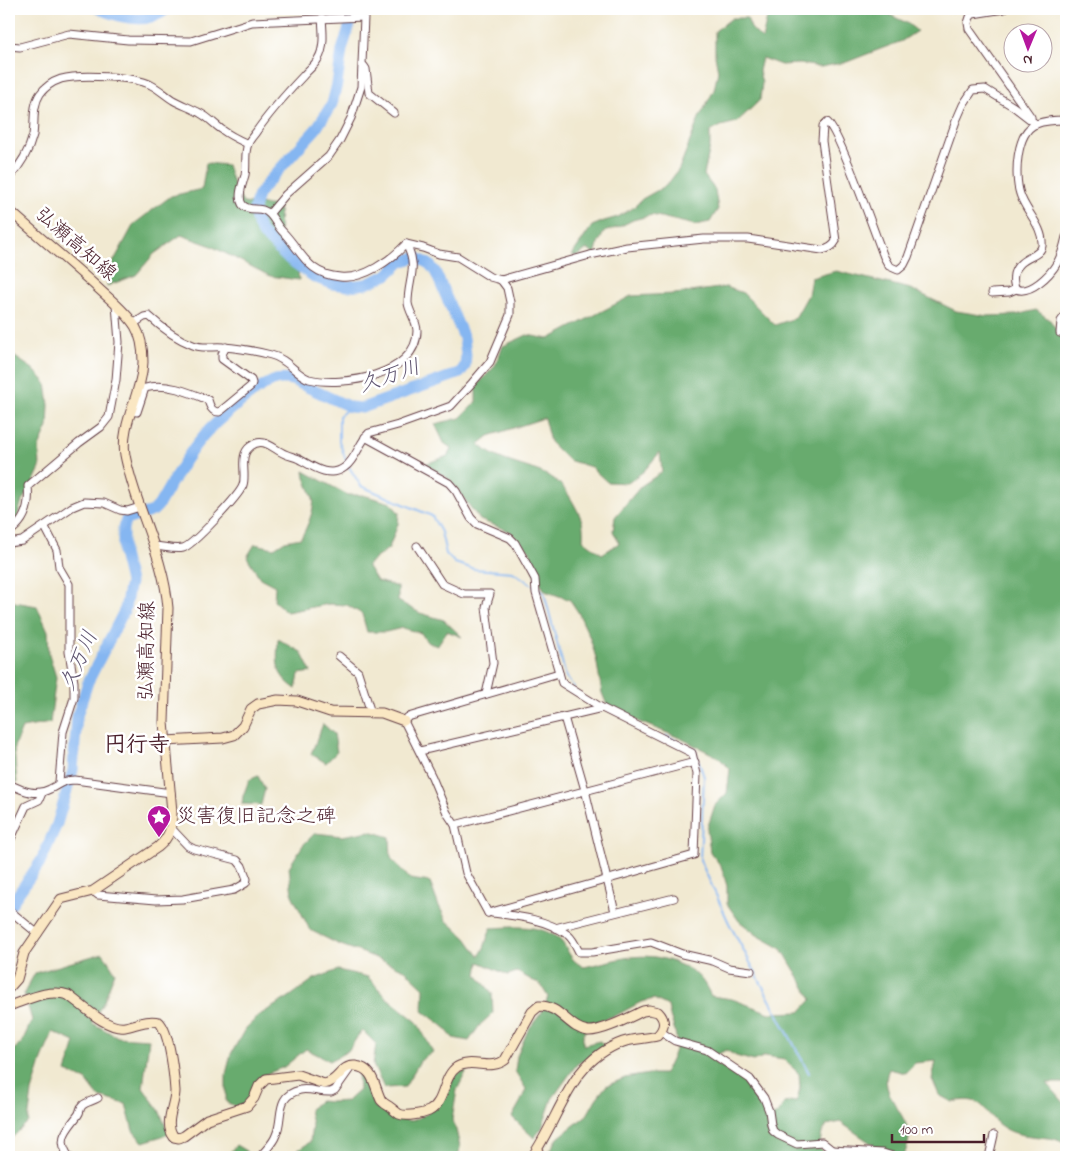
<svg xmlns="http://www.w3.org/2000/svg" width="1075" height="1166" font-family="'Indie Flower','Klee One',sans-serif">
	<rect width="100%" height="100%" fill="#fff"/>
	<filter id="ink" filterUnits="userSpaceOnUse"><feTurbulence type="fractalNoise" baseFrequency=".02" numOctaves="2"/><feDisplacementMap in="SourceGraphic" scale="10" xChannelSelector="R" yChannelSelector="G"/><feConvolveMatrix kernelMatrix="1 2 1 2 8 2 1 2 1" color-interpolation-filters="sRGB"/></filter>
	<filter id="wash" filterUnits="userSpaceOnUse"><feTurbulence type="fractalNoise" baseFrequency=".0096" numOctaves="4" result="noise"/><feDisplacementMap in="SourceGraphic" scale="20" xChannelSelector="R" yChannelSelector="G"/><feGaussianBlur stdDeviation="1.12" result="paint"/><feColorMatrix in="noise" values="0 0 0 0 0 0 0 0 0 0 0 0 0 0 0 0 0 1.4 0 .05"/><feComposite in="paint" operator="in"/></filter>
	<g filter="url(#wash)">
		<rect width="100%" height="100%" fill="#f1e9d1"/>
		<g fill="#68ab6e" stroke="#59654c" fill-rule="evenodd">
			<polygon points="769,9 888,9 890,15 907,23 917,31 902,41 870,53 847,62 821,67 800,64 781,65 762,58 759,71 762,83 760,100 737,122 721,126 710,132 710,146 704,175 715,190 718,209 710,222 695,225 652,215 633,220 619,227 604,232 598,244 595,255 587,249 578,256 572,255 592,226 604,221 618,217 634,207 642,199 667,185 679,169 699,118 714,90 718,71 715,55 715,31 732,18 747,18 751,28 762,39"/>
			<polygon points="206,163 227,165 234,186 243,203 279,206 280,237 297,263 299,280 270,276 209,245 181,235 154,254 136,275 107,286 110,268 134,224 171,196 202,189"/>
			<path d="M836,271l75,18 45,22 31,5 29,-1 20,-5 14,10 13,20 3,-1v744h-19l19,22v39c-6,-3 -12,-6 -18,-6 -14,-2 -30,-2 -42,-9 -25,-13 -16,-35 -54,-27l-13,-7 -7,-16 4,-18 -21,2 -9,10 -17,-4c-12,25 20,44 20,69 0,6 -4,13 -5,19h-28l-4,-13 -32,-22 -13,3 -5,8 -3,14 10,10h-283l12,-19 29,-23 9,-16 10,-13 19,-8 24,-4h15c5,-10 14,-25 12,-37 -1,-10 -7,-20 -8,-31l-14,-7 -13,3 -24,13 -28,9 -6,11v10l17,-4 7,7 -30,16 -25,35 -10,29 -8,10 -22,-21 9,-16 5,-12 -11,-18 2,-15 11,-26 14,-18 6,-15 -7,-12 -24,-13 -9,3 -29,-13 -2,13 15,18 1,20 -13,12 -11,16 -16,-3 -10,-12 -20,-15 1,-23 -19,-18 -39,-16 -28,-10 -28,-14 -18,-35 -3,-28 14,-22 12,-12 27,3 28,-5 20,6 1,21 19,21 20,3 8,22 8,16 20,18 13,18c7,-8 7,-18 12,-28 23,-1 53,-5 71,14 4,5 6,11 10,16 3,4 8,7 12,9 33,-7 60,-18 92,-4 20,8 26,14 35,33l21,3 38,14 30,-1 12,-13 -30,-50 -25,-14 -18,-14 -12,-17v-18l-6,-20 -11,-14 -3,-23 8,-24 12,-12 3,-24 -12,-12 -38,-19 -71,-28 -7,-17 -6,-35 -6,-20 -12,-26 -8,-12 -25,-9 -10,-17 -5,-23 -21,-20 -29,-11 -30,-40 -25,-16 23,-8 3,-8 -7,-5 -9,-19 25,-6 16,-16v-16l19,-20 8,-20 24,-11 22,4 82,-43 44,-2 51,-7 17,6 32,32 20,-7 13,-23 3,-17zM544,418l6,24 18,18 23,7 16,15 21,1 16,-12 16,-19 2,20 -21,14 -26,31 -2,14 6,12 -17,11 -19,-14c1,-17 -1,-21 -9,-36 -6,-11 -14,-23 -25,-28 -23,-12 -52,-13 -70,-32l10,-8zM726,1050l10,6 18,5 11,-5 19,3 15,15 1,14 -3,13 -13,2 -6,11 -11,4 -8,-20 -12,-19 -34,-17 5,-8z"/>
			<polygon points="9,353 33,369 46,383 49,405 48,427 39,447 40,468 33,483 22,501 15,524 9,528"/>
			<path d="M304,471l44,24h15l28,8 8,10 -1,11 -9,24 -22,17 10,16 21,6v14l22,12 24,7 18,17 -15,-6 -10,15 -10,-4 -6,-9 -19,-5 -16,4h-19l-5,-18 -15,-9 -18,-1 -42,8 -13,-11 1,-15 -15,-8 -13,-21 8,-13 19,4 11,-7 16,-3c5,-9 15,-30 12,-40 -3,-9 -8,-17 -9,-27z"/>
			<polygon points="9,601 37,606 48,631 49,654 56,677 50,723 22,728 14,747 17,783 9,782"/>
			<path d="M278,639l23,13 10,20 -12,2 -3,15c-22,-15 -19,-26 -18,-50z"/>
			<polygon points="323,724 334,734 337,752 326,763 311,754"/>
			<polygon points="258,776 265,789 261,805 242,804 243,796 249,780"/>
			<polygon points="103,953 115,972 104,1001 92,1023 118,1037 149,1039 143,1088 159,1110 169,1134 143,1142 133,1131 126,1104 99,1097 86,1080 66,1072 75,1042 53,1032 41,1062 32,1092 28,1122 9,1141 9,1053 21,1044 32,1020 24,993 35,973"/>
			<polygon points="338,970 368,977 386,997 417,1022 433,1052 420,1061 405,1087 384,1088 373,1065 376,1044 362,1030 348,1051 330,1061 306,1049 284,1067 261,1076 252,1097 239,1108 226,1102 226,1074 231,1054 245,1029 261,1014 289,997 314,979"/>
			<path d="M467,1070l-10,20 -5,30 4,10 4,17 -2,10h-170l22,-15 2,-17 -3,-16 11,-8 11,1 16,-1 12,-11 -1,-17c14,7 14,18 15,32l15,11 23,5 16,-7 28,-39z"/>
			<polygon points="236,1145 246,1151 247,1157 226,1157"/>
		</g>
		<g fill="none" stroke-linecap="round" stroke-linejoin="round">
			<g stroke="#85b6f1" stroke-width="2">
				<polyline points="347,463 339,441 339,416 350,407"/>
				<polyline points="349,467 361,486 432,516 441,532 446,554 455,563 474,569 513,572 534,586"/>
				<polyline points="538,588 544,593 566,677 574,687"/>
				<polyline points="666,736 695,750 704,777 700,860 729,923 809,1073"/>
			</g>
			<g stroke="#85b6f1" stroke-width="11">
				<path d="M99,9c21,9 49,16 68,0"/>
				<path d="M9,907l32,-46 16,-37 16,-54 4,-54 11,-34 37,-73 5,-27 -7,-28v-26l3,-8 27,-9 5,-5c13,-22 25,-45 41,-65 12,-16 55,-52 74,-60 6,-3 13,-2 19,-1l58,27 12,1 98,-35 5,-7 1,-11 -2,-17 -29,-67 -6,-7 -13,-7 -15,5 -14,13 -21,9 -17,2 -17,-2 -18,-7 -28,-20 -25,-25 -5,-12 -2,-11 4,-14 10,-13 48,-53 16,-25 5,-20 5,-34 8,-26 -2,-15"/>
			</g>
		</g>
	</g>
	<g filter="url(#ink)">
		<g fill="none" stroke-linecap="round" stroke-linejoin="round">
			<g stroke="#633d44" stroke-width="9">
				<g id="street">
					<polyline points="1004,9 973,14 970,17 968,23 969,29 1031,117"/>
					<path d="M322,18c1,13 3,30 -4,41 -3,6 -11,12 -15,17 -17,18 -33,36 -47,56 -2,3 -7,8 -8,12 -4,9 -1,21 -3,31 -2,8 -8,21 -3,29 4,7 15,4 21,6 10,3 13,16 20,22 20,21 24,42 57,45 23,3 51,-17 66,-33l17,4 16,6 19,3 32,20 11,3 89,-25 37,-8 77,-8h44l74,11c6,-1 11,-3 14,-9l-14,-100 1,-15 4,-4c12,8 49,115 57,135l5,9 9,4 6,-5 4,-8 48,-136 7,-16 10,-15 12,-1 29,18 22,17"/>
					<polyline points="9,46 20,47 69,34 128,40 191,41 252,22 364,17"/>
					<polyline points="364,66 366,69 369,93 394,113"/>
					<path d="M9,178c11,-12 20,-27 24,-43 2,-13 -1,-29 7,-41 5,-7 12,-12 21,-15 18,-5 73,-3 90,6 8,4 14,10 22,15 9,5 18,8 27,13 8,4 14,11 21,16 8,6 18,11 27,15"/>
					<polyline points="270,213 286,194 329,156 340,140 351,118 361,87 364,17 360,9"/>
					<path d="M1016,289c-3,-5 -3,-9 -2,-15 5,-18 26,-16 28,-28 2,-19 -17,-35 -22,-52 -6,-18 -4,-62 16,-70 10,-4 20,-4 30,-4"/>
					<path d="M992,293l17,-1 7,-3c14,6 34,-14 41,-26 5,-8 7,-17 9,-26"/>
					<path d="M133,324l11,-7 5,-1c13,12 28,23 44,29 10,4 20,1 30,2 17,1 32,4 48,8 17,4 25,20 38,24 33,8 108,-3 108,-48 0,-10 -8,-19 -9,-28 0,-24 11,-35 -2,-59"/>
					<polyline points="1060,333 1061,321 1066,314"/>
					<path d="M131,411l6,1 8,-24c20,-6 44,4 63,12 2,7 4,12 11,12l3,-2 29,-24 1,-3 -1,-3 -29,-21v-5l4,-7"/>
					<polyline points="365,437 449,483 456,491 471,518 477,524 510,538 515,543 535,579 536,593 562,683 602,708 692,753 697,774 694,855 488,913"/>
					<polyline points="45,527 57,550 59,567 69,584 69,652 74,682 74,698 63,732 59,782"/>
					<path d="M9,532c16,-10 21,-27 19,-46l51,-43 22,-16 8,-10 7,-37 3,-38 -3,-37"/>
					<polyline points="9,543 22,541 72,507 84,502 104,503 120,510 127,511 140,507"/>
					<path d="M153,546c9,0 21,4 30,2 9,-2 57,-53 60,-63 4,-12 -5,-30 8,-39 13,-10 23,4 34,8 4,2 10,3 14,5 14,8 31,20 46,8 11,-8 14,-24 24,-34l29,-8 53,-19 21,-23 18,-21 20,-47v-13l-3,-14 -6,-8"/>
					<polyline points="417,546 442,584 464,594 490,594 486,607 493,663 486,694"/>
					<polyline points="339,656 358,672 371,713"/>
					<polyline points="564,717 602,708"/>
					<polyline points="420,751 564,717 585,790 615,912"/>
					<path d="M9,784c13,6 26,13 41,5 12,-6 10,-8 25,-9l96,13"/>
					<polyline points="455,825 695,762"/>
					<polyline points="9,843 26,806 39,800 42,793"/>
					<polyline points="93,891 98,895 156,900 183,899 234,890 246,883 247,879 242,866 237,860 194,849 188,846 171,828"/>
					<polyline points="9,910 38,934"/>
					<polyline points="488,913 466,873 455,825 447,813 432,777 404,721 408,717 559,673"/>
					<path d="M492,913c25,3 55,6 76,22 5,4 8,11 11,17h13l59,-10 31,12 31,7 16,7 22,3"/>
					<polyline points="555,928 674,898"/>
					<polyline points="661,1032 675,1041 707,1050 750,1079 764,1098 769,1111 771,1125 773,1131 778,1135 797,1144 822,1142 832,1150 838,1157"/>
					<polyline points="832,1150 883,1153 896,1157"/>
					<path d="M69,1157c-13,-19 -2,-27 9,-42 3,-4 1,-7 5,-10 3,-3 10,-4 15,-7"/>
					<path d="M260,1157c5,-7 13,-13 16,-22 8,-17 -2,-39 24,-45 10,-2 21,3 31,2l4,-2 17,-24"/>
					<polyline points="989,1157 994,1135"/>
				</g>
			</g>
			<g stroke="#633d44" stroke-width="11">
				<g id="secondary">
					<path d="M9,210c30,27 62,53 91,80 12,11 26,22 35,36 6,10 8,24 8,36 -1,32 -23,61 -18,93 10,52 39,100 43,153l-4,114 8,90c0,15 -2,25 -14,35l-65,44 -32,8 -37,54 -7,26 -8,9"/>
					<polyline points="165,741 223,738 234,735 243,726 251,709 258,704 278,700 297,701 330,712 382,713 404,721"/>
					<path d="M9,1006c18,-6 40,-18 59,-11 14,10 39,35 57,32 11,-2 22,-8 34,-5 11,11 15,54 16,69 0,15 -12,32 -1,46l5,1 5,-2 23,-17 40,-13 7,-8 5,-12 7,-7 32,-4 26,9c15,-2 16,-19 31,-18 19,2 19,20 26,34 2,3 6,5 9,7 3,2 6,5 9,7 7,3 23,0 30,-3 17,-9 13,-34 28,-44 15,-9 34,4 48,-7l27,-48 7,-6c21,-1 30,23 49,25 14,1 42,-14 55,-20l6,-1 9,2c8,8 7,16 -1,24 -11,3 -23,2 -34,6 -54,19 -62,74 -91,115"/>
				</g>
			</g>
			<use href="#street" stroke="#fff" stroke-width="7"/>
			<use href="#secondary" stroke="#fae7c3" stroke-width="9"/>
		</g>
	</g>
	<defs>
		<g id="sight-pin" transform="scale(1.25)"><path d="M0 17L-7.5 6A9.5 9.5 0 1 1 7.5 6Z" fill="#b5179e" stroke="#fff"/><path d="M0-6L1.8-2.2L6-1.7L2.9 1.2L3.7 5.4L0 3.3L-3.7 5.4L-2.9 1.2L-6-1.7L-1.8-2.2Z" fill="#fff"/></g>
	</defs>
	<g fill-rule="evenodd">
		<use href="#sight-pin" x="159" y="817"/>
	</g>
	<g text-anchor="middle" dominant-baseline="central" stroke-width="5" stroke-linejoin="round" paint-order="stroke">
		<g font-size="20" fill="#4a1f2b" stroke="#fff">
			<text transform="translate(75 245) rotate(41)">弘瀬高知線</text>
			<text transform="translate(148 651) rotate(-89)">弘瀬高知線</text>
		</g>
		<g font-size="20" fill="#4a1f2b" stroke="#fff" text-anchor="start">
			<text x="176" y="817">災害復旧記念之碑</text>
		</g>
		<g font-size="21" font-style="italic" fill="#5f5470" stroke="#fff">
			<text transform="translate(390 377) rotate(-18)">久万川</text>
			<text transform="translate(80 661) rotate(-66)">久万川</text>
		</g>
		<g font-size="22" font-weight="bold" fill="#4a1f2b" stroke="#fff">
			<text x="137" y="746">円行寺</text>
		</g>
	</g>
	<rect width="1075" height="1166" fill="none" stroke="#fff" stroke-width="30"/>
	<g transform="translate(1028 48) rotate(181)"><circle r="24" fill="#ffffff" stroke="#b7a5aa"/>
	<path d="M0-4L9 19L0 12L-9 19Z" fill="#b5179e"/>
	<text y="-8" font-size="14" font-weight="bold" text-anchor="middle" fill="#4a1f2b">N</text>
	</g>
	<path d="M892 1134v8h92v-8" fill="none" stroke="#4a1f2b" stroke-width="2.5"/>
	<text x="900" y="1134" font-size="15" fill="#4a1f2b" stroke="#ffffff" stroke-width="4" paint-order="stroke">100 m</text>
</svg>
